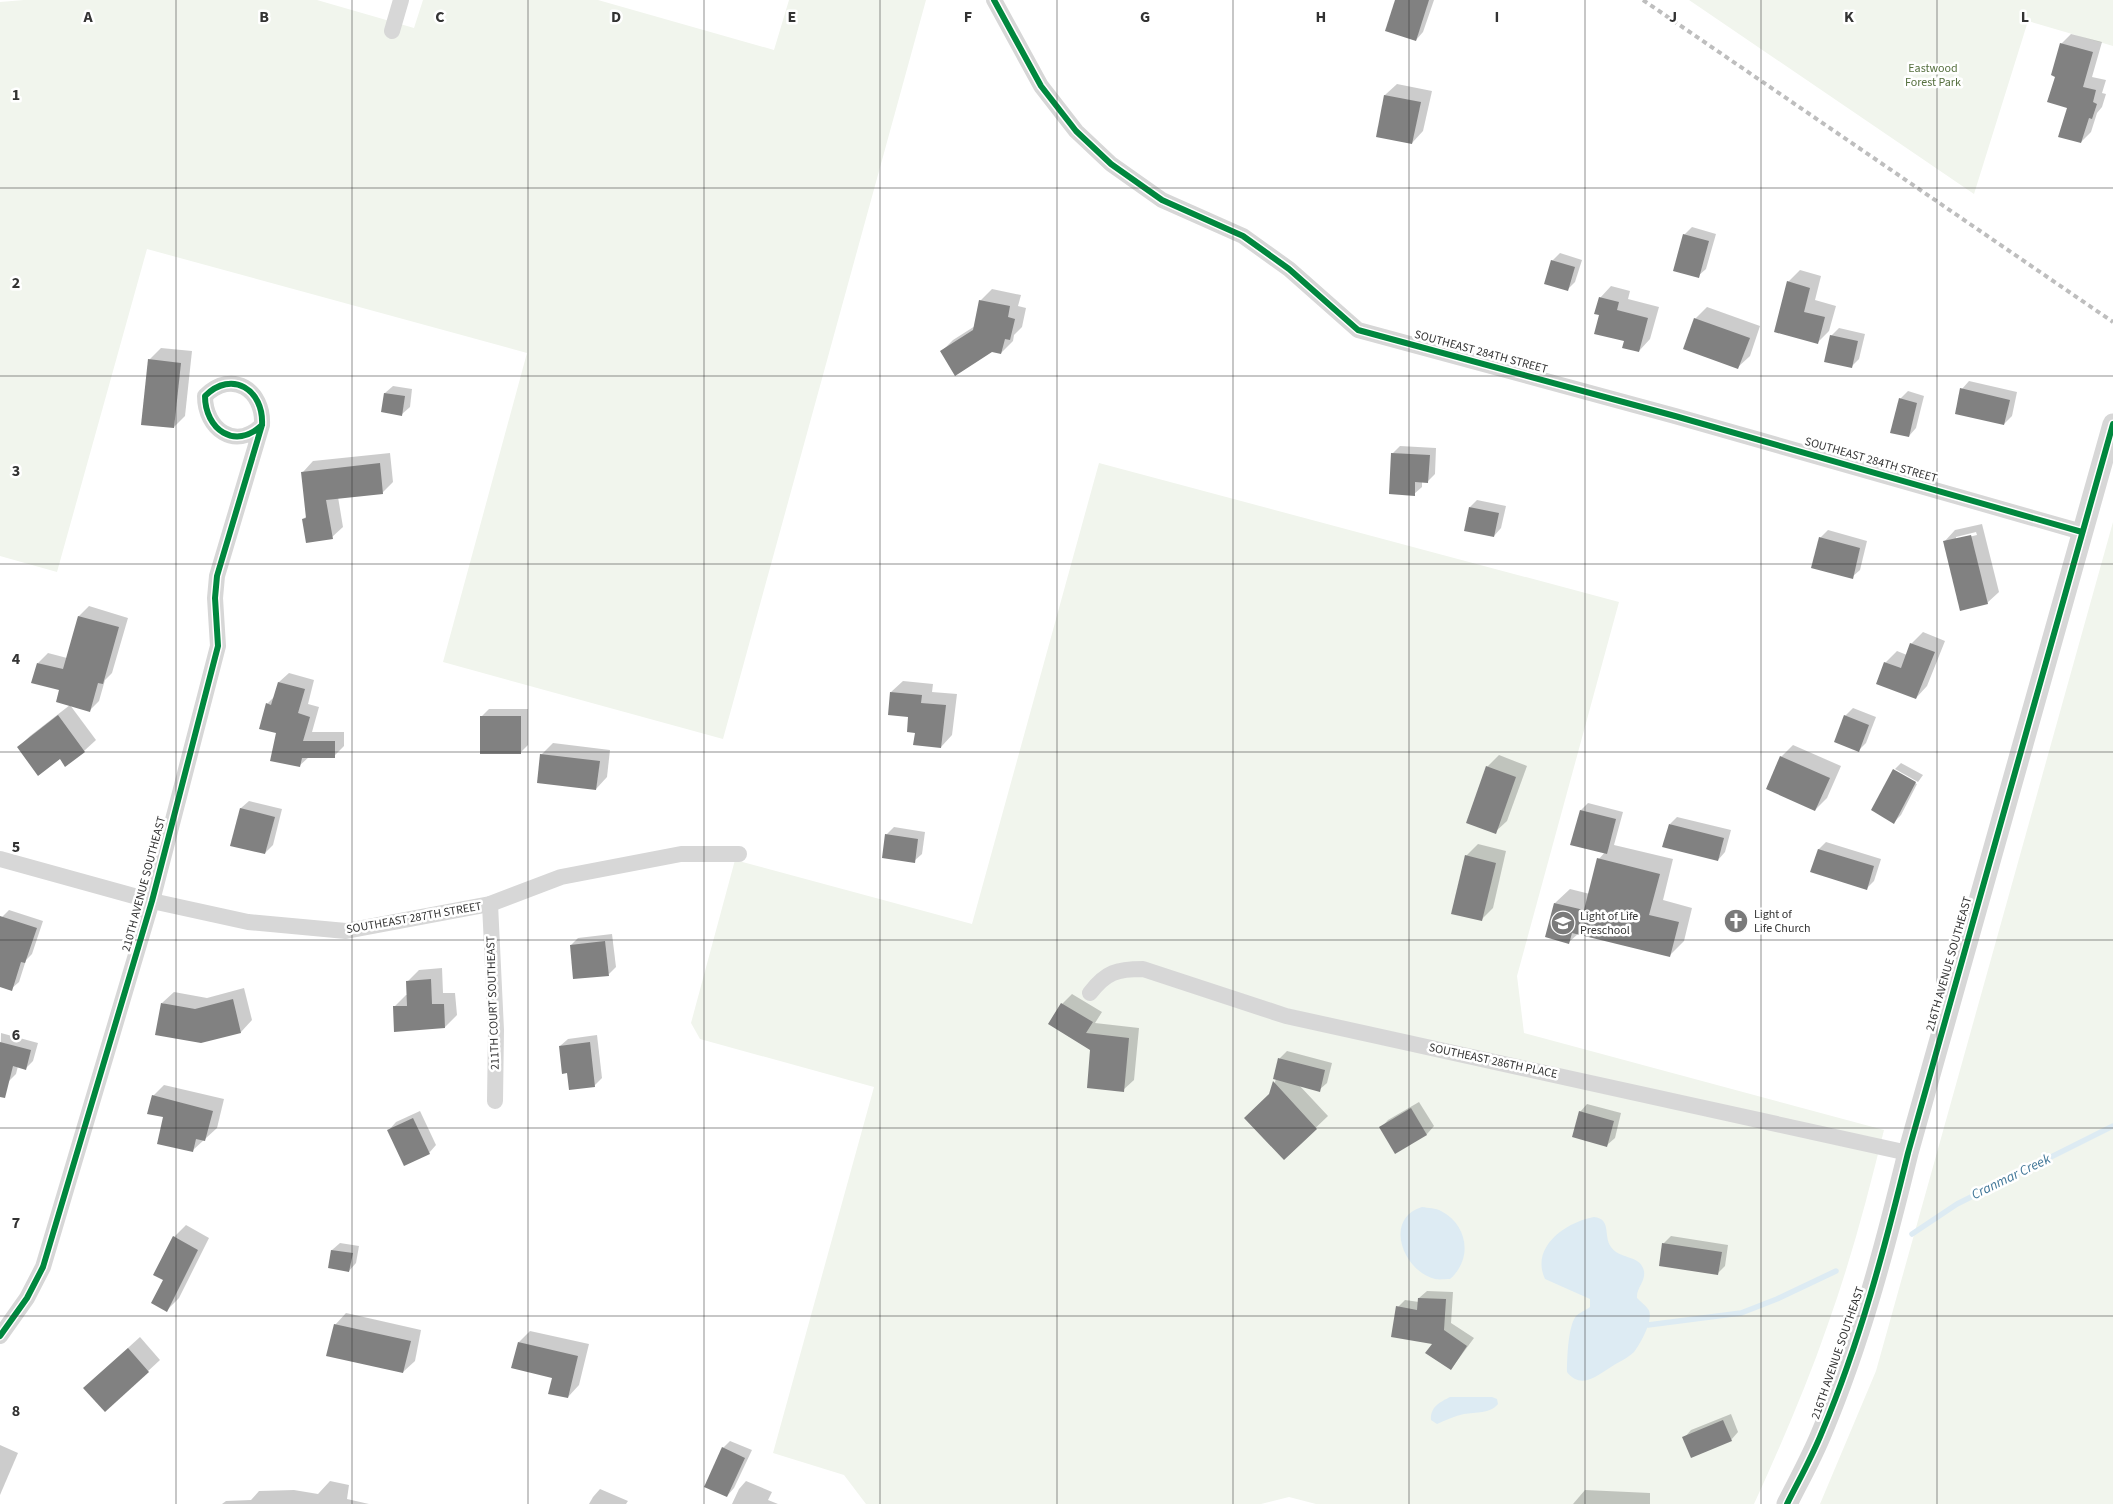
<svg xmlns="http://www.w3.org/2000/svg" width="2113" height="1504" font-family="'Source Sans 3',sans-serif">
	<rect width="100%" height="100%" fill="#fff"/>
	<g fill="#f1f5ed">
		<polygon points="24,0 317,0 414,28 423,0 598,0 774,50 789,0 926,0 723,739 443,662 527,353 147,249 57,572 0,556 0,2"/>
		<polygon points="1689,0 2113,0 2113,46 2028,21 1974,194"/>
		<path d="M1099,463l520,139 -102,374 7,57 360,97c-16,65 -33,130 -56,194 -21,61 -47,121 -74,180h-438l-27,-7 -28,7h-395l-22,-29 -71,-22 101,-366 -174,-48 -9,-16 44,-163 237,64z"/>
		<polygon points="2113,522 2113,1504 1820,1504 1876,1371"/>
	</g>
	<g fill="#ddebf3">
		<path d="M1422,1207c6,1 14,1 19,4 27,14 32,48 9,68 -4,0 -11,1 -15,0 -32,-8 -52,-60 -13,-72z"/>
		<path d="M1594,1217c18,2 9,19 17,30 8,12 27,8 32,21 5,12 -7,19 -6,30 3,3 8,7 11,11 7,9 -8,35 -14,43 -5,5 -13,9 -20,13 -15,9 -32,26 -47,7 0,-13 1,-46 9,-56 3,-3 10,-6 14,-9v-8l-45,-20c-15,-32 21,-57 49,-62z"/>
		<path d="M1450,1397h42l5,2 1,5c-8,10 -22,8 -34,10 -9,2 -18,6 -27,10l-6,-4c-1,-13 9,-18 19,-23z"/>
	</g>
	<g fill="#0003" fill-rule="evenodd">
		<polygon points="1396,0 1434,0 1423,32 1416,40"/>
		<polygon points="2071,34 2102,42 2092,77 2106,80 2102,93 2106,94 2102,107 2097,113 2091,132 2081,142 2056,76 2061,44"/>
		<polygon points="1397,84 1432,91 1423,131 1412,143 1377,136 1385,95"/>
		<polygon points="1692,227 1716,234 1706,269 1698,276 1684,235"/>
		<polygon points="1560,253 1582,260 1575,282 1568,289 1552,261"/>
		<polygon points="1800,270 1821,276 1815,300 1836,306 1829,331 1818,342 1788,282"/>
		<polygon points="1611,286 1630,291 1628,299 1659,307 1650,339 1639,351 1625,340 1601,314 1600,298"/>
		<polygon points="992,289 1021,295 1018,306 1026,308 1022,327 1014,335 1013,341 1001,353 992,351 941,352 953,340 975,326 980,301"/>
		<polygon points="1707,307 1760,326 1750,356 1738,367 1695,319"/>
		<polygon points="1839,328 1865,334 1859,359 1851,367 1831,336"/>
		<polygon points="161,348 192,351 185,416 174,427 149,360"/>
		<polygon points="1969,381 2017,392 2012,416 2004,424 1962,389"/>
		<polygon points="393,386 412,389 410,407 402,414 383,411 385,393"/>
		<polygon points="1908,391 1924,396 1916,428 1909,436 1900,399"/>
		<polygon points="1400,446 1436,448 1435,474 1428,481 1422,481 1422,487 1414,494 1392,454"/>
		<polygon points="390,453 393,482 382,493 338,497 343,527 332,537 303,519 307,516 303,472 313,461"/>
		<polygon points="1477,500 1506,506 1501,528 1494,536 1470,507"/>
		<path d="M1982,524l17,68 -12,11 -43,-61 11,-12zM1976,532l1,3 -21,5v-3z"/>
		<polygon points="1828,530 1867,541 1860,570 1852,577 1820,538"/>
		<polygon points="89,606 128,618 112,673 105,680 99,701 90,710 61,689 38,663 48,653 67,658 79,616"/>
		<polygon points="1923,632 1945,641 1927,686 1916,698 1885,663 1897,651 1907,655 1911,644"/>
		<polygon points="289,673 314,680 308,704 319,707 312,732 344,732 344,746 334,756 309,757 299,766 277,733 267,704 275,696 279,682"/>
		<polygon points="903,681 933,684 932,692 957,694 952,735 941,747 916,732 910,716 891,692"/>
		<polygon points="70,705 96,740 84,751 60,758 19,747 30,736"/>
		<polygon points="1853,708 1876,717 1866,743 1859,750 1845,716"/>
		<polygon points="489,709 528,709 528,745 520,753 481,717"/>
		<polygon points="553,743 610,750 607,777 596,789 541,755"/>
		<polygon points="1793,745 1841,766 1827,798 1815,810 1781,757"/>
		<polygon points="1499,755 1527,766 1507,821 1495,832 1487,767"/>
		<polygon points="1901,763 1923,775 1918,782 1895,769"/>
		<polygon points="1895,769 1895,772 1917,784 1901,815 1894,822"/>
		<polygon points="249,801 282,809 273,845 265,853 232,845 241,808"/>
		<polygon points="1588,803 1623,812 1614,845 1673,859 1663,900 1692,908 1684,941 1670,955 1579,933 1569,942 1555,903 1570,889 1590,894 1599,859 1605,852 1581,810"/>
		<polygon points="1677,817 1731,830 1725,852 1718,860 1670,824"/>
		<polygon points="894,827 925,832 922,854 914,861 886,835"/>
		<polygon points="1826,842 1881,859 1874,881 1867,888 1812,872 1819,849"/>
		<polygon points="1478,844 1506,851 1493,908 1481,920 1466,856"/>
		<polygon points="9,910 43,921 32,954 26,960 19,982 11,989 0,985 0,922 2,917"/>
		<polygon points="612,934 616,967 609,974 571,945 578,938"/>
		<polygon points="442,968 443,993 455,993 457,1015 445,1027 394,1007 406,995 408,995 408,981 419,970"/>
		<polygon points="244,988 252,1020 241,1032 162,1003 174,992 207,998"/>
		<polygon points="1072,994 1102,1012 1095,1023 1139,1028 1134,1080 1123,1090 1092,1049 1062,1004"/>
		<polygon points="1,1033 38,1043 33,1061 26,1068 18,1066 16,1074 8,1082 0,1079"/>
		<polygon points="597,1035 602,1078 594,1086 560,1046 568,1039"/>
		<polygon points="1287,1051 1332,1063 1327,1083 1319,1090 1299,1085 1328,1116 1284,1158 1271,1093 1276,1079 1280,1058"/>
		<polygon points="164,1085 224,1099 217,1128 193,1150 164,1117 153,1096"/>
		<polygon points="1419,1102 1434,1126 1427,1134 1396,1152 1381,1128 1388,1120"/>
		<polygon points="1587,1104 1621,1113 1615,1138 1607,1145 1580,1112"/>
		<polygon points="420,1111 436,1145 429,1153 389,1130 396,1122"/>
		<polygon points="186,1225 209,1238 179,1298 167,1310 164,1280 155,1275 174,1237"/>
		<polygon points="1671,1236 1728,1245 1725,1266 1718,1273 1663,1244"/>
		<polygon points="340,1243 359,1246 356,1263 349,1271 329,1267 332,1250"/>
		<polygon points="1427,1291 1453,1292 1451,1323 1474,1338 1451,1369 1434,1343 1398,1307 1405,1300 1419,1302 1419,1298"/>
		<polygon points="346,1313 421,1330 415,1361 403,1372 335,1325"/>
		<polygon points="530,1331 589,1344 579,1385 568,1397 554,1377 519,1342"/>
		<polygon points="140,1337 160,1360 105,1411 96,1377"/>
		<polygon points="1731,1414 1738,1432 1731,1440 1684,1438 1691,1430"/>
		<polygon points="730,1441 752,1450 734,1488 727,1496 723,1448"/>
		<polygon points="0,1445 18,1453 0,1495"/>
		<polygon points="330,1481 349,1485 347,1499 369,1504 222,1504 226,1501 251,1500 259,1491 294,1490 318,1494"/>
		<polygon points="746,1481 772,1492 768,1500 778,1504 732,1504 739,1489"/>
		<polygon points="600,1489 628,1501 626,1504 589,1504 593,1497"/>
		<polygon points="1585,1490 1650,1493 1650,1504 1573,1504"/>
	</g>
	<g fill="none" stroke-linecap="round" stroke-linejoin="round">
		<g stroke="#ddebf3" stroke-width="5.5">
			<polyline points="1912,1234 1957,1204 2113,1126"/>
			<polyline points="1648,1325 1741,1313 1777,1299 1836,1271"/>
		</g>
	</g>
	<g fill="#818181">
		<polygon points="1395,0 1429,0 1416,41 1385,31"/>
		<polygon points="2060,43 2093,52 2083,87 2096,90 2093,102 2097,104 2092,119 2089,118 2081,143 2058,137 2067,108 2047,102 2055,77 2051,75"/>
		<polygon points="1384,95 1421,102 1412,144 1376,137"/>
		<polygon points="1683,234 1709,241 1699,278 1673,271"/>
		<polygon points="1551,260 1575,267 1568,291 1544,284"/>
		<polygon points="1787,281 1810,288 1804,312 1825,317 1818,344 1774,332"/>
		<polygon points="1599,297 1619,302 1617,310 1648,318 1639,352 1622,348 1624,341 1594,334 1599,315 1594,314"/>
		<polygon points="979,300 1010,306 1008,317 1015,319 1010,340 1005,339 1001,354 992,352 955,376 940,351 973,330"/>
		<polygon points="1694,318 1750,338 1738,369 1683,349"/>
		<polygon points="1830,335 1858,341 1852,368 1824,362"/>
		<polygon points="148,359 181,363 174,428 141,425"/>
		<polygon points="1960,388 2010,400 2004,425 1955,414"/>
		<polygon points="384,393 405,396 402,416 381,412"/>
		<polygon points="1899,398 1917,403 1909,437 1890,433"/>
		<polygon points="1391,453 1430,455 1428,483 1415,482 1415,496 1389,494"/>
		<polygon points="380,463 383,494 326,500 333,539 306,543 302,519 306,518 301,472"/>
		<polygon points="1469,507 1499,513 1494,537 1464,531"/>
		<polygon points="1971,535 1988,604 1960,611 1943,541"/>
		<polygon points="1819,537 1860,548 1853,579 1811,568"/>
		<polygon points="78,616 119,627 103,684 98,683 90,712 56,702 59,690 31,683 37,663 63,669"/>
		<polygon points="1910,643 1935,652 1916,699 1876,684 1884,662 1901,668"/>
		<polygon points="278,682 305,689 298,713 310,717 303,741 335,741 335,758 302,758 300,767 270,761 276,733 259,729 266,703 271,705"/>
		<polygon points="890,692 922,695 921,703 946,705 941,748 913,745 915,733 907,732 908,717 888,715"/>
		<polygon points="58,715 85,752 65,767 60,759 38,776 17,747"/>
		<polygon points="1844,715 1869,725 1859,752 1834,742"/>
		<rect x="480" y="716" width="41" height="38"/>
		<polygon points="540,754 600,761 596,790 537,783"/>
		<polygon points="1780,756 1830,778 1815,811 1766,789"/>
		<polygon points="1486,766 1516,777 1496,834 1466,823"/>
		<polygon points="1893,769 1916,782 1894,824 1871,810"/>
		<polygon points="240,808 275,817 265,854 230,846"/>
		<polygon points="1580,810 1616,819 1607,854 1570,845"/>
		<polygon points="1669,824 1724,838 1718,861 1662,847"/>
		<polygon points="885,834 918,839 915,863 882,858"/>
		<polygon points="1818,849 1874,866 1867,890 1810,872"/>
		<polygon points="1465,855 1496,863 1482,921 1451,914"/>
		<polygon points="1597,858 1660,874 1649,915 1679,922 1670,957 1572,933 1569,944 1545,937 1554,903 1584,910"/>
		<polygon points="0,916 37,928 25,963 21,962 12,991 0,987"/>
		<polygon points="605,941 609,976 573,979 570,945"/>
		<polygon points="431,979 432,1004 444,1004 445,1028 394,1032 393,1006 407,1006 406,981"/>
		<polygon points="233,999 241,1033 201,1043 155,1035 161,1003 195,1009"/>
		<polygon points="1061,1003 1093,1022 1086,1033 1129,1038 1124,1092 1087,1088 1090,1050 1048,1024"/>
		<polygon points="0,1042 31,1050 26,1070 13,1066 5,1098 0,1097"/>
		<polygon points="590,1042 595,1087 569,1090 567,1073 562,1074 559,1046"/>
		<polygon points="1278,1058 1325,1070 1320,1092 1273,1079"/>
		<polygon points="1273,1081 1317,1129 1284,1160 1244,1118 1269,1094"/>
		<polygon points="152,1095 213,1111 205,1141 196,1139 193,1152 157,1144 163,1117 147,1114"/>
		<polygon points="1411,1108 1427,1135 1395,1154 1379,1127"/>
		<polygon points="1579,1111 1614,1121 1607,1147 1572,1137"/>
		<polygon points="413,1118 430,1154 404,1166 387,1130"/>
		<polygon points="173,1236 198,1250 167,1312 151,1303 163,1280 153,1275"/>
		<polygon points="1662,1243 1722,1252 1718,1275 1659,1266"/>
		<polygon points="331,1250 353,1253 349,1272 328,1268"/>
		<polygon points="1418,1298 1446,1299 1444,1330 1467,1346 1451,1370 1425,1353 1432,1344 1391,1337 1396,1306 1417,1310"/>
		<polygon points="334,1324 411,1341 403,1373 326,1356"/>
		<polygon points="518,1342 578,1356 568,1398 548,1394 552,1378 511,1368"/>
		<polygon points="128,1348 149,1372 105,1412 83,1388"/>
		<polygon points="1723,1420 1732,1441 1691,1458 1682,1437"/>
		<polygon points="722,1447 745,1458 727,1497 704,1487"/>
	</g>
	<g fill="none" stroke-linecap="round" stroke-linejoin="round">
		<g stroke="#d7d7d7" stroke-width="16">
			<polyline points="994,0 1041,86 1076,131 1111,164 1162,200 1243,236 1289,269 1358,330 1675,416 2082,532"/>
			<polyline points="392,31 401,0"/>
			<polyline points="0,859 152,901 248,922 346,931 490,904 561,877 681,854 739,854"/>
			<polyline points="490,904 496,1030 495,1101"/>
			<path d="M1090,993c16,-21 27,-24 53,-24l143,47 622,137"/>
			<path d="M0,1336l27,-38 16,-31 109,-366 66,-255 -3,-48 2,-22 45,-151c2,-35 -30,-56 -57,-29 0,33 30,55 57,29"/>
		</g>
		<path stroke="#d7d7d7" stroke-width="21" d="M1787,1504c12,-24 25,-47 35,-72 38,-90 63,-185 86,-279l205,-729"/>
		<polyline stroke="#bebebe" stroke-width="4" stroke-dasharray="5 4" stroke-linecap="butt" points="1643,0 2113,322"/>
		<g stroke="#fff" stroke-width="9">
			<g id="cycleway">
				<polyline points="994,0 1041,86 1076,131 1111,164 1162,200 1243,236 1289,269 1358,330 1675,416 2082,532"/>
				<path d="M0,1336l27,-38 16,-31 109,-366 66,-255 -3,-48 2,-22 45,-151c2,-35 -30,-56 -57,-29 0,33 30,55 57,29"/>
				<path d="M1787,1504c12,-24 25,-47 35,-72 38,-90 63,-185 86,-279l205,-729"/>
			</g>
		</g>
		<use href="#cycleway" stroke="#00873e" stroke-width="6"/>
	</g>
	<path fill="none" stroke="#333" stroke-width="1" stroke-opacity="0.55" d="M176,0v1504M352,0v1504M528,0v1504M704,0v1504M880,0v1504M1057,0v1504M1233,0v1504M1409,0v1504M1585,0v1504M1761,0v1504M1937,0v1504M0,188h2113M0,376h2113M0,564h2113M0,752h2113M0,940h2113M0,1128h2113M0,1316h2113"/>
	<defs>
		<g id="church-disc" transform="scale(1.25)"><circle r="9.5" fill="#7a7a7a" stroke="#fff"/><path d="M-1.2-6h2.4v3.5h3.3v2.4h-3.3V6h-2.4V-.1h-3.3v-2.4h3.3Z" fill="#fff"/></g>
		<g id="school-disc" transform="scale(1.25)"><circle r="9.5" fill="#7a7a7a" stroke="#fff"/><path d="M0-5L7-2L0 1L-7-2ZM-4 1L0 2.5L4 1V4Q0 6-4 4Z" fill="#fff"/></g>
	</defs>
	<g fill-rule="evenodd">
		<use href="#church-disc" x="1736" y="921"/>
		<use href="#school-disc" x="1563" y="923"/>
	</g>
	<g text-anchor="middle" dominant-baseline="central" stroke-width="5" stroke-linejoin="round" paint-order="stroke">
		<g font-size="12" fill="#56703f" stroke="#fff">
			<text x="1933" y="68">Eastwood<tspan x="1933" dy="14">Forest Park</tspan></text>
		</g>
		<g font-size="12" fill="#333" stroke="#fff">
			<text transform="translate(1481 352) rotate(15)">SOUTHEAST 284TH STREET</text>
			<text transform="translate(1871 460) rotate(16)">SOUTHEAST 284TH STREET</text>
			<text transform="translate(144 884) rotate(-75)">210TH AVENUE SOUTHEAST</text>
			<text transform="translate(414 918) rotate(-10)">SOUTHEAST 287TH STREET</text>
			<text transform="translate(1949 964) rotate(-74)">216TH AVENUE SOUTHEAST</text>
			<text transform="translate(493 1003) rotate(-92)">211TH COURT SOUTHEAST</text>
			<text transform="translate(1493 1061) rotate(12)">SOUTHEAST 286TH PLACE</text>
			<text transform="translate(1838 1353) rotate(-71)">216TH AVENUE SOUTHEAST</text>
		</g>
		<g font-size="12" fill="#333" stroke="#fff" text-anchor="start">
			<text x="1754" y="914">Light of<tspan x="1754" dy="14">Life Church</tspan></text>
			<text x="1580" y="916">Light of Life<tspan x="1580" dy="14">Preschool</tspan></text>
		</g>
		<g font-size="14" font-style="italic" fill="#3f7597" stroke="#fff">
			<text transform="translate(2011 1177) rotate(-26)">Cranmar Creek</text>
		</g>
	</g>
	<g font-size="16" text-anchor="middle" font-weight="bold" fill="#333" stroke="#fff" stroke-width="5" stroke-linejoin="round" paint-order="stroke">
		<text x="88" y="22">A</text>
		<text x="264" y="22">B</text>
		<text x="440" y="22">C</text>
		<text x="616" y="22">D</text>
		<text x="792" y="22">E</text>
		<text x="968" y="22">F</text>
		<text x="1145" y="22">G</text>
		<text x="1321" y="22">H</text>
		<text x="1497" y="22">I</text>
		<text x="1673" y="22">J</text>
		<text x="1849" y="22">K</text>
		<text x="2025" y="22">L</text>
		<text x="16" y="100">1</text>
		<text x="16" y="288">2</text>
		<text x="16" y="476">3</text>
		<text x="16" y="664">4</text>
		<text x="16" y="852">5</text>
		<text x="16" y="1040">6</text>
		<text x="16" y="1228">7</text>
		<text x="16" y="1416">8</text>
	</g>
</svg>
